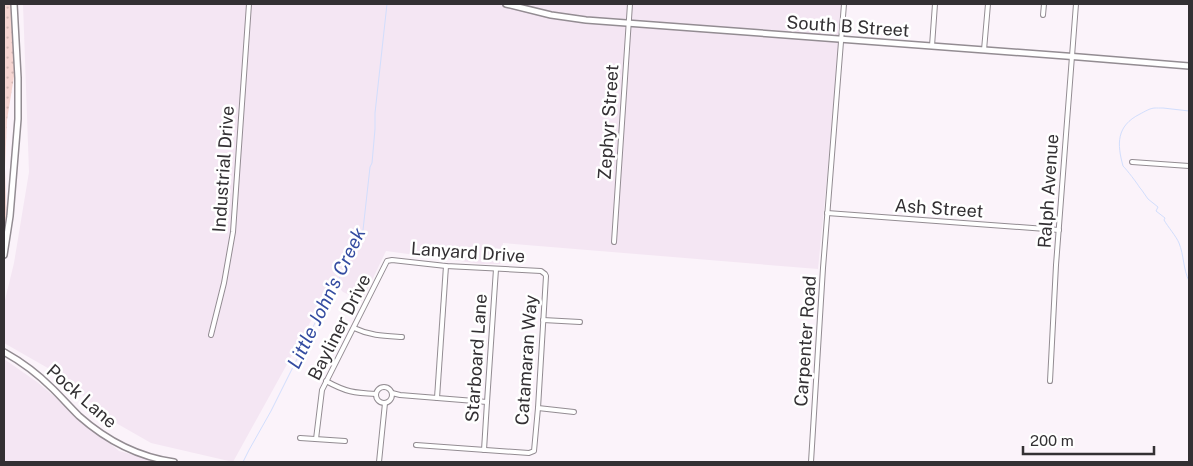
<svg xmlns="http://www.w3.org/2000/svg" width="1193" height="466" font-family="'Public Sans',sans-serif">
	<defs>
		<pattern id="grass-dots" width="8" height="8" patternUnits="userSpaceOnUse" patternTransform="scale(1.25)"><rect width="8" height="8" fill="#f6d6d2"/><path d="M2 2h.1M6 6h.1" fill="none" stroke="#d3b8b5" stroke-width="1.8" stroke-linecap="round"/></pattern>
	</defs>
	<rect width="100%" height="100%" fill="#fbf3fa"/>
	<g fill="#f4e6f3">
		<polygon points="23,4 844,4 818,269 503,243 500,264 482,264 386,251 362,301 343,292 333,281 233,462 151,443 109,419 60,375 4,343 4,304 14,263 29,172"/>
		<polygon points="4,359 37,382 119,451 160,462 4,462"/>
	</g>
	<polygon fill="url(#grass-dots)" points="4,4 11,4 16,64 7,120 5,168 7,225 4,230"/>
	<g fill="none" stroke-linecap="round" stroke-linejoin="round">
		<g stroke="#d2defd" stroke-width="1">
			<path d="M1189,111l-26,-3c-3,0 -6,0 -8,0 -5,0 -11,4 -15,6 -24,12 -23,30 -17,52 4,4 14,17 17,22l1,1 7,10 10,8 -2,4 9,7 -1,2c4,7 12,16 15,23 5,12 4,26 10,38"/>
			<polyline points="243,462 249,450 271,411 320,313 346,266 363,230 370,167 372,163 375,129 375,113 387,4"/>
		</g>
		<g stroke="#938c92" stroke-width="6">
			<g id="street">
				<polyline points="1043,15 1044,4"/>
				<polyline points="932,46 935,4"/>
				<polyline points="984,50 988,4"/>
				<polyline points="1132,162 1189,166"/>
				<polyline points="827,213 1059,230"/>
				<polyline points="614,242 630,4"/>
				<polyline points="543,320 580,322"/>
				<path d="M354,328c17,8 30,8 48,9"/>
				<polyline points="211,335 224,283 233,232 249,4"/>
				<path d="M326,381c20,11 28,12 50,13"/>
				<polyline points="1050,381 1056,265 1076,4"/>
				<circle cx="384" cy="395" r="8"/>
				<polyline points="392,393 400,395 487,402"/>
				<polyline points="437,398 446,266"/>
				<polyline points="538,408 574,412"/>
				<polyline points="300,438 345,441"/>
				<polyline points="316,439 322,390 387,261 392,260 446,266 541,271 545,274 546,276 538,408 534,451 529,453 416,445"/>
				<polyline points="484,450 487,402 496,269"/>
				<polyline points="379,462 385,403"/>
				<polyline points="811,462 823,268 844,4"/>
			</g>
		</g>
		<g stroke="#938c92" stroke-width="8">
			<g id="secondary">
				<polyline points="506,4 551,15 586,20 1079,57 1189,66"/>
				<polyline points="4,255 10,216 18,119 18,78 14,4"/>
				<path d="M4,352c18,10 34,22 49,37 9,9 17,18 26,27 27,24 60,41 95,46"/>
			</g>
		</g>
		<use href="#street" stroke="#fff" stroke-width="4"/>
		<use href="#secondary" stroke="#fff" stroke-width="5"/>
	</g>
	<g text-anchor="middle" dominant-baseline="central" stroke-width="5" stroke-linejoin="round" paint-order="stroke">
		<g font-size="18" fill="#333033" stroke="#fff">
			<text transform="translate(848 26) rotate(4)">South B Street</text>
			<text transform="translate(608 122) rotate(-86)">Zephyr Street</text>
			<text transform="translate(223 169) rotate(-86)">Industrial Drive</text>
			<text transform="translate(1048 191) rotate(-86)">Ralph Avenue</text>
			<text transform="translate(939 208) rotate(4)">Ash Street</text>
			<text transform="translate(468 252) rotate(4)">Lanyard Drive</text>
			<text transform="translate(339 327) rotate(-63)">Bayliner Drive</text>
			<text transform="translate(805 341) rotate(-86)">Carpenter Road</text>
			<text transform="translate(476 358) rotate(-86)">Starboard Lane</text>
			<text transform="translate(526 360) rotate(-86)">Catamaran Way</text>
			<text transform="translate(82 396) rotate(41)">Pock Lane</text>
		</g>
		<g font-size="19" font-style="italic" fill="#344ca1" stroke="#fff">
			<text transform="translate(326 298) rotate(-64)">Little John's Creek</text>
		</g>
	</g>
	<rect width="1193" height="466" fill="none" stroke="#333033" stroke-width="10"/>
	<path d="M1023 446v8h131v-8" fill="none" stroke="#333033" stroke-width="2.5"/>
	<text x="1030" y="446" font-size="15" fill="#333033" stroke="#ffffff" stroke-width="4" paint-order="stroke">200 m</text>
</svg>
